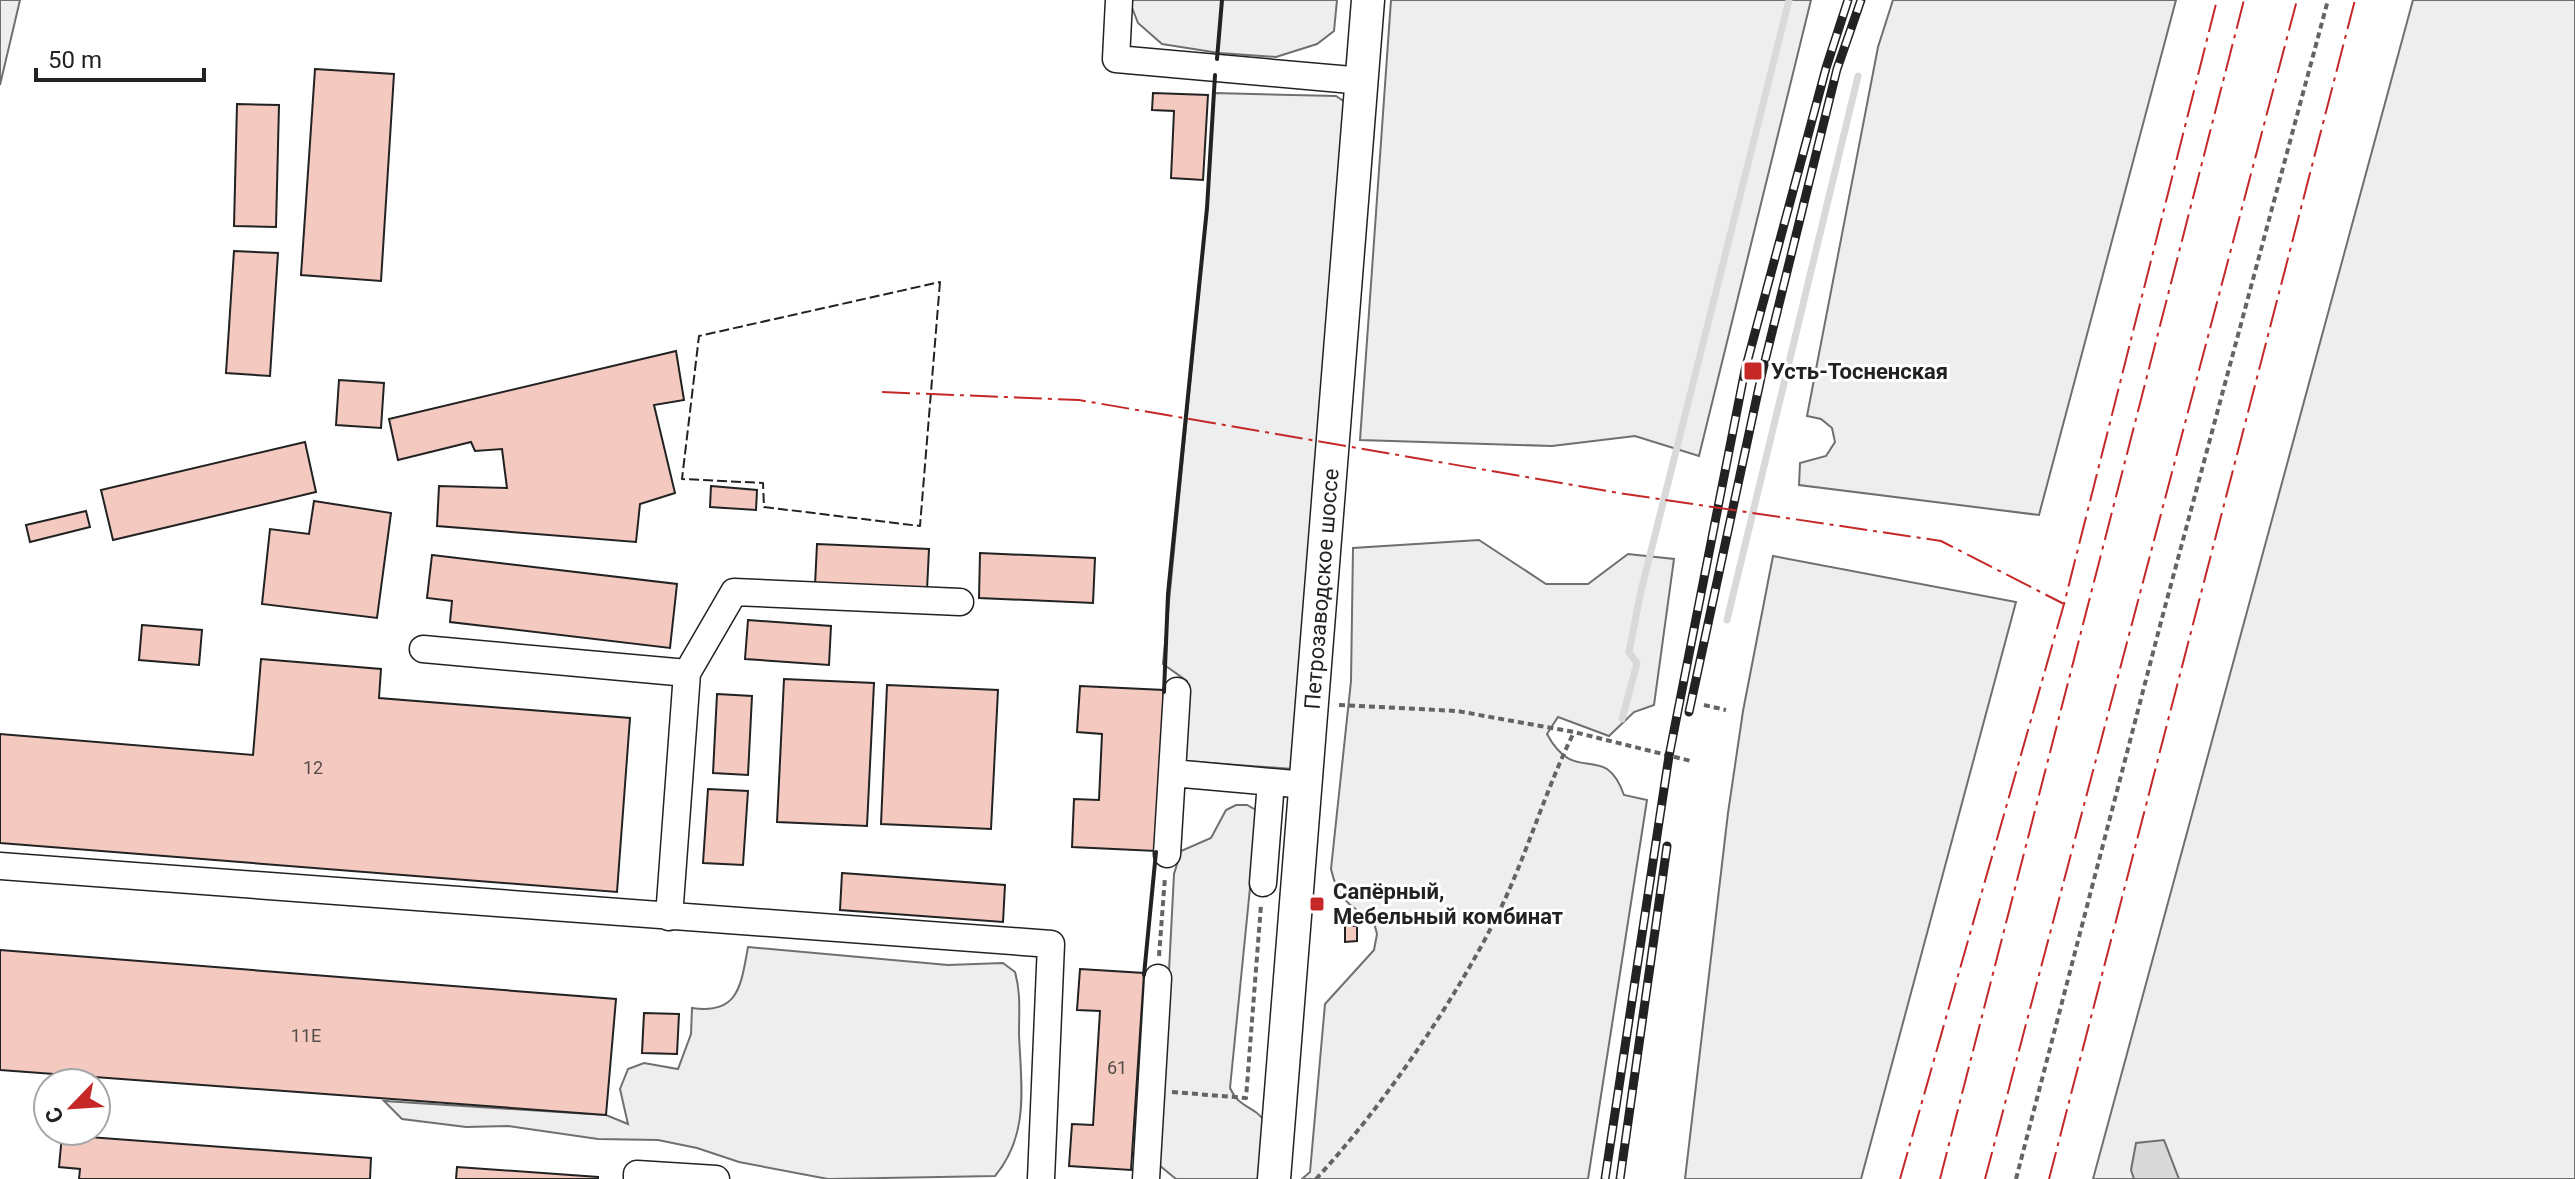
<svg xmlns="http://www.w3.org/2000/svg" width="2575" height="1179" viewBox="0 0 2575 1179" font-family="Roboto,sans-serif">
<rect width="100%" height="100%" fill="#fff"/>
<path fill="#eee" stroke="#6f6f6f" stroke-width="2" d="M 0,0 L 20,0 L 0,85 Z
M 1129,0 L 1337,0 L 1334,31 L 1317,44 L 1276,57 L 1219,53 L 1162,44 L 1138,23 Z
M 1391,0 L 1811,0 L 1699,456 L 1635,436 L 1552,446 L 1360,440 Z
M 1893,0 L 2176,0 L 2039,515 L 1799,485 L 1800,463 L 1826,456 L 1835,442 L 1832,428 L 1821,419 L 1807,416 L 1878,47 Z
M 2413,0 L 2575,0 L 2575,1179 L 2093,1179 Z
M 1214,93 L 1336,96 L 1351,106 L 1293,769 L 1181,761 L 1187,681 L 1163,664 L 1207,208 Z
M 1479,540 L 1546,584 L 1588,584 L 1628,554 L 1674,559 L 1654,705 L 1634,712 L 1609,736 L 1558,717 L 1547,734 C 1576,788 1604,739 1624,795 L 1647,800 L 1588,1179 L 1302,1179 L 1310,1172 L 1325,1004 L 1374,950 L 1377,934 L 1373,919 C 1348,907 1337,896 1331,869 L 1351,681 L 1353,548 Z
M 1773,556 L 2016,602 L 1861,1179 L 1685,1179 L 1728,813 L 1743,711 Z
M 1236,805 L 1247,805 L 1256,810 L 1256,828 L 1230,1088 C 1237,1103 1244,1104 1257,1113 C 1275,1126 1266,1160 1264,1179 L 1176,1179 L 1159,1165 L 1174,874 L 1181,851 L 1211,838 L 1226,810 Z
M 748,947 L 948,965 L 1003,963 L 1015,972 C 1021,993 1019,1012 1019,1034 C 1021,1085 1030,1134 995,1176 L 828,1179 L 739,1162 L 697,1148 L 658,1140 L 598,1139 L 508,1126 L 466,1127 L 402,1119 L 384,1101 L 606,1115 L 628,1124 L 620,1089 L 628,1069 L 644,1063 L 678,1069 L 691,1034 L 692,1008 C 739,1015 741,985 748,947 Z"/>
<path fill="#d9d9d9" stroke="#6f6f6f" stroke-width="2" d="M 2164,1140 L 2179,1179 L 2134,1179 L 2131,1170 L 2136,1143 Z"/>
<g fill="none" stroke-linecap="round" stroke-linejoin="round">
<path stroke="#d9d9d9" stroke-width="7" d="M 1727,620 L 1858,76
M 1622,719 L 1637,663 L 1629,652 L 1641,591 L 1789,0"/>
</g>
<path fill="#f3c9c0" stroke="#222" stroke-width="2" d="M 315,69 L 394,74 L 381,281 L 301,275 Z
M 1153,93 L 1208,95 L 1203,180 L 1171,178 L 1174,111 L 1152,110 Z
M 237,104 L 279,105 L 276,227 L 234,226 Z
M 234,251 L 278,253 L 270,376 L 226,373 Z
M 676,351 L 684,400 L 654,405 L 675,493 L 640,504 L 636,542 L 437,526 L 439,486 L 507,488 L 502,449 L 475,451 L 471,442 L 398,460 L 389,419 Z
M 339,380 L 384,383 L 381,428 L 336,425 Z
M 305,442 L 316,492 L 113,540 L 101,490 Z
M 711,486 L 757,490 L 756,510 L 710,507 Z
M 314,501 L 391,513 L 377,618 L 262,604 L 270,529 L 309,534 Z
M 86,511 L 90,527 L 30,542 L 26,525 Z
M 817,544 L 929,549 L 927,590 L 815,585 Z
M 980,553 L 1095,558 L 1093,603 L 979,598 Z
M 432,555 L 677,584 L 670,648 L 450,622 L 452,601 L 427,598 Z
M 748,620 L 831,626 L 829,665 L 745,659 Z
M 142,625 L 202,630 L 199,665 L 139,660 Z
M 261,659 L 381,669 L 379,698 L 630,718 L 617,892 L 0,843 L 0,734 L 253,755 Z
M 784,679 L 874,683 L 867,826 L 777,822 Z
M 887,685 L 998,690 L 991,829 L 881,824 Z
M 1080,686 L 1164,690 L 1156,851 L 1072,847 L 1074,799 L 1099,800 L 1102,734 L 1077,732 Z
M 717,694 L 752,696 L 748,775 L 713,773 Z
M 708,789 L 748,791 L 743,865 L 703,863 Z
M 842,873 L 1005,885 L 1003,922 L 840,910 Z
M 1345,926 L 1357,926 L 1357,941 L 1345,942 Z
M 0,950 L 616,999 L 606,1115 L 0,1070 Z
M 1080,969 L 1144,973 L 1131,1170 L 1069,1166 L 1072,1124 L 1093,1125 L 1100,1011 L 1077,1010 Z
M 644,1013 L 679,1014 L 677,1054 L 642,1053 Z
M 62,1135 L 371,1158 L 370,1179 L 79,1179 L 80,1169 L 59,1167 Z
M 457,1167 L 598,1177 L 598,1179 L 456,1179 Z"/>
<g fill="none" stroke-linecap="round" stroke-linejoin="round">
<g stroke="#222" stroke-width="29">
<path id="minor" d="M 1119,0 L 1116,59 L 1363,81
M 423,649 L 687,673 L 669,917
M 687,673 L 734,592 L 960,602
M 1172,773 L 1306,785
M 1167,854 L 1177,691
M 0,866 L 1051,944 L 1041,1179
M 1263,883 L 1271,782
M 637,1179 L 637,1174 L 716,1179
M 1146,1179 L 1158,978"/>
</g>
<g stroke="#222" stroke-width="35">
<g id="major">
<path id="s1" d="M 1274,1179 L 1368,0"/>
</g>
</g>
<path stroke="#646464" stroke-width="4" stroke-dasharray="6 4" stroke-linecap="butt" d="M 1339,705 L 1457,711 L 1574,732 L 1691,761
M 1704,705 L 1726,710
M 1159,956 L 1165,877
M 1172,1092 L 1246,1098 L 1261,905
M 1316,1179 C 1381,1109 1453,1004 1496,918 C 1526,858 1544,793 1574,732
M 2016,1179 L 2162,618 L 2328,0"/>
<use href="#minor" stroke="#fff" stroke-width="26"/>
<use href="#major" stroke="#fff" stroke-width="32"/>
<g stroke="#222" stroke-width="9">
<path id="rail" d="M 1689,712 L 1762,373 L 1837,69 L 1861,0
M 1605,1179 L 1669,756 L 1745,370 L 1826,68 L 1848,0
M 1620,1179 L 1667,846"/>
</g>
<use href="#rail" stroke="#fff" stroke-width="6" stroke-dasharray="18" stroke-linecap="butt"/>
<path stroke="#222" stroke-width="2" stroke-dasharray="10 4" stroke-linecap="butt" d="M 940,282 L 920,526 L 764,507 L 763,483 L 682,479 L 699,336 Z"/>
<path stroke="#222" stroke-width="4" d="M 1217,59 L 1222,0
M 1164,692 L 1168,594 L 1207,208 L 1215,75
M 1144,975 L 1156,852"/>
<path stroke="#c62828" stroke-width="2" stroke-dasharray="28 6 4 6" stroke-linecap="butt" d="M 882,392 L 1079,400 L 1619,493 L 1941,541 L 2064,604
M 1900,1179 L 2064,604 L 2217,0
M 1940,1179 L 2244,0
M 1985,1179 L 2297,0
M 2049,1179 L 2355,0"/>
</g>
<g fill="#c62828" stroke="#fff" stroke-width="3">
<rect x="1743" y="361" width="20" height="20" rx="4"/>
<rect x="1309" y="896" width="16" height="16" rx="4"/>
</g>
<g text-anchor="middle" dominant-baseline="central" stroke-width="6" stroke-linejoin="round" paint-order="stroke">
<g font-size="18" fill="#564c4a">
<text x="313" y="767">12</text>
<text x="306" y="1035">11Е</text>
<text x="1117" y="1067">61</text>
</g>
<g font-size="22" font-weight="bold" fill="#222" stroke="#fff" text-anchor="start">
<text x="1771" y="371">Усть-Тосненская</text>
<text x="1333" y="891">Сапёрный,<tspan x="1333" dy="25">Мебельный комбинат</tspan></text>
</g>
<g font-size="22" fill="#222" stroke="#fff">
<text stroke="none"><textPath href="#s1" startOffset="592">Петрозаводское шоссе</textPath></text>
</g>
</g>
<g transform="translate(72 1107) rotate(245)"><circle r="38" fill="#ffffff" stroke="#a7a7a7" stroke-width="2"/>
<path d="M0-6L14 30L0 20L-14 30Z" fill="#c62828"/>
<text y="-12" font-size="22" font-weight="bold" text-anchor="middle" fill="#222222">С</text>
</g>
<path d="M36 68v12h168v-12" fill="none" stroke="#222222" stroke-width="4"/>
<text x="48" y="68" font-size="24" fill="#222222" stroke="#ffffff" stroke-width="6" paint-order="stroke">50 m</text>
</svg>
